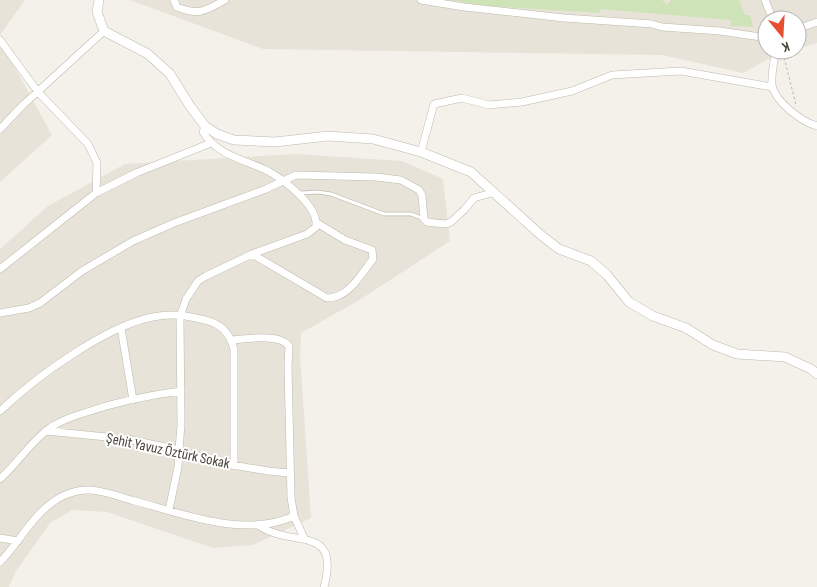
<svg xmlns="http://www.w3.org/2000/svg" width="817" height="587" viewBox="0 0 817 587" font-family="'Sofia Sans Condensed',sans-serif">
<rect width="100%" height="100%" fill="#f3f1ea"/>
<path fill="#e7e3d9" d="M 0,0 L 25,0 L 0,35 Z
M 130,0 L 817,0 L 817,43 L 797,49 L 797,20 L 767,20 L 767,50 L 795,50 L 774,56 L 743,73 L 662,55 L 263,49 Z
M 0,41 L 52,135 L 0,182 Z
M 296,154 L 402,161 L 443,179 L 450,241 L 361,299 L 301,333 L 300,356 L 311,518 L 253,545 L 213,548 L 107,512 L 72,510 L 50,523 L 16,571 L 9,587 L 0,587 L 0,249 L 48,206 L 125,164 Z"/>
<path fill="#cee3b7" d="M 449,0 L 662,0 L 667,5 L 671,0 L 739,0 L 745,15 L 750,15 L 753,27 L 731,26 L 731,20 L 600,9 L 600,13 L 489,6 Z"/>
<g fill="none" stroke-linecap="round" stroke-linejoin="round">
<g stroke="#beb9ad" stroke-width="4.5">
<path id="service" d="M 300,193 L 318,192 L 331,194 L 384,214 L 411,214 L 424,219"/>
</g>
<g stroke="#beb9ad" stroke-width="8">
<path id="minor" d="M 174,0 L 177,7 C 199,16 205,11 225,0
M 421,0 L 464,7 L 564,18 L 652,24 L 662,27 L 720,31 L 767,38
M 765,0 L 773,20
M 797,29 L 817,22
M 0,40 L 38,92 L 88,144 L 97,163 L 96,193
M 776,50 C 774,61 771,74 772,85 C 775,102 802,122 817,126
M 0,129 L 23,105 L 104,31
M 421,152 L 434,104 L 462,98 L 489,105 L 522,102 L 572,91 L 612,75 L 681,71 L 772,87
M 252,254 L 327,298 C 348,299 362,273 373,259 L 372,250 L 345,240 L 317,223
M 0,269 L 96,193 L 136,173 L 211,143
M 0,313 L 29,308 L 40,303 L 82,271 L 133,241 L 174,223 L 266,189 L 296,175 L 376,177 L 401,180 L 419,190 L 422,195 L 424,219 L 427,222 L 435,223 L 446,224 L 451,222 L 464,210 L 474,198 L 495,192
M 121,328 L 133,400
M 232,340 C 246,339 280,333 289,346 L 288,366 L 291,498 L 294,516 L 304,538
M 0,411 C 36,377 110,322 159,316 C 172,314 184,315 196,318 C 218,322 228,328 234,349 L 234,466
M 46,431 L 127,439 L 179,450 L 214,462 L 268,471 L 289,473
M 0,479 C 18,463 31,441 51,427 C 62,420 74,416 87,412 C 117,402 149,395 181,391
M 169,510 L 178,467 L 179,450 L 181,425 L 180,317 L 186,299 L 198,281 L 206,276 L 252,254 L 307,234 L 316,227 C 319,206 284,180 268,171 C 246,160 216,155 203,132 L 205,126
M 258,525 C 292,549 341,523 324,587
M 0,538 L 18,541
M 0,562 C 20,542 33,513 59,498 C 85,483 104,492 131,500 C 181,513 244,539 294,516"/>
</g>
<g stroke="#beb9ad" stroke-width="10">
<path id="tertiary" d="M 99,0 L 97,12 L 104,31 L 148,54 L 170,74 L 190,106 L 205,126 L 217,134 L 234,140 L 275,142 L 328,136 L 373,139 L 421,152 L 471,172 L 542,236 L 559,249 L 591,261 L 607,275 L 629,302 L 653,316 L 686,328 L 713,345 L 737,354 L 785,357 L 811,369 L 817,374"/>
</g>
<path stroke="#beb4a0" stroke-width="1" stroke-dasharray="2.5 2.5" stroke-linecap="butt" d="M 783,53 L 796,105"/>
<use href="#service" stroke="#fff" stroke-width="3"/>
<use href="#minor" stroke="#fff" stroke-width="7"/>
<use href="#tertiary" stroke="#fff" stroke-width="9"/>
</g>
<g text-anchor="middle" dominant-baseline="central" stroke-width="4" stroke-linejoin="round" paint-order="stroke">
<g font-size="15" fill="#474239" stroke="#fff">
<text transform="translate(168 451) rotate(12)">Şehit Yavuz Öztürk Sokak</text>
</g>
</g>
<g transform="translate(782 35) rotate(162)"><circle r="24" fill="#ffffff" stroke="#b5b3b0"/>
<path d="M0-4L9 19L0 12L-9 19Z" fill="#e54f30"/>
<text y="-8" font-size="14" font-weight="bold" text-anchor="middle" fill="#474239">K</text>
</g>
</svg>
